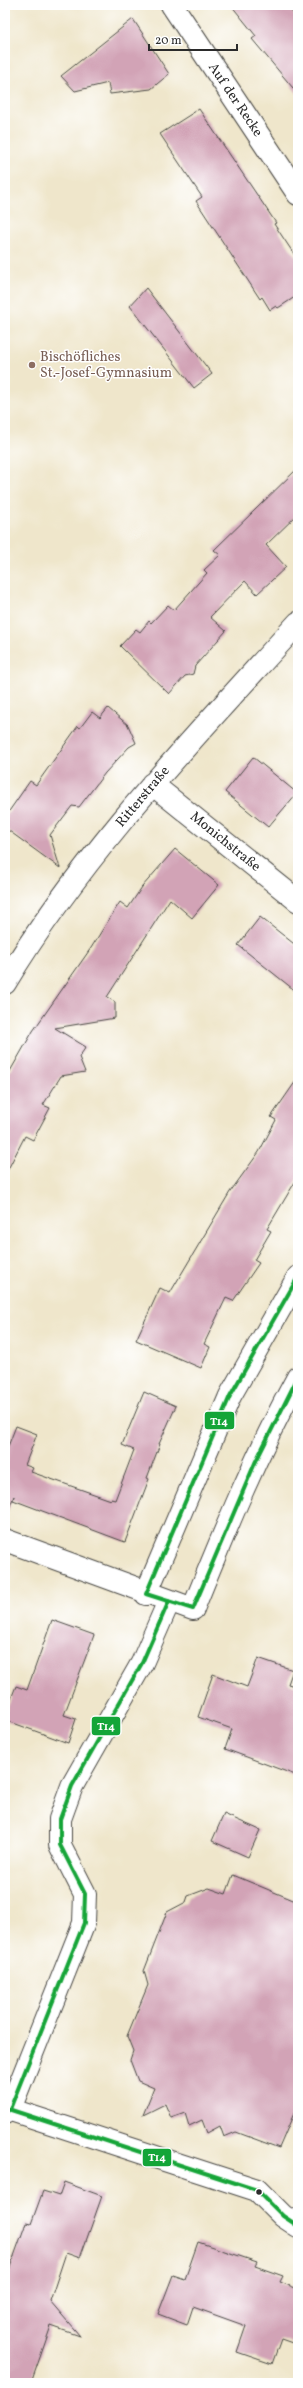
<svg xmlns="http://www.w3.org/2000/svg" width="303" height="2388" viewBox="0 0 303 2388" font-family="Vollkorn,serif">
<rect width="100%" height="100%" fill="#fff"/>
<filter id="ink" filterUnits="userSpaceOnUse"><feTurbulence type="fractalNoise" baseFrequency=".025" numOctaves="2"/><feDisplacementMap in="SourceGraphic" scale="8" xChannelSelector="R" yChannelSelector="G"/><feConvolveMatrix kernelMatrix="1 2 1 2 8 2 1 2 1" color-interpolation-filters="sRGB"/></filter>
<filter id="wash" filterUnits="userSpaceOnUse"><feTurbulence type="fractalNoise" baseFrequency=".012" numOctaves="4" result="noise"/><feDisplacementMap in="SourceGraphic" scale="16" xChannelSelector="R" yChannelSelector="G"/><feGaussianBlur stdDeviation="0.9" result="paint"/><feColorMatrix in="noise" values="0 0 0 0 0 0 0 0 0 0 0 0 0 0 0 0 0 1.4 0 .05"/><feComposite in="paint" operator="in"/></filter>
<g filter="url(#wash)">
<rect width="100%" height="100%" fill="#efe6cb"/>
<g id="blocks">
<path fill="#d2a3b6" d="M 231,5 L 286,5 L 298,19 L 298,94 L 252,39 L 256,36 Z
M 133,19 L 169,74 L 151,89 L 110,94 L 108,83 L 75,91 L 61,76 Z
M 199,109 L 276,223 L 274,224 L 298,260 L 298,295 L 278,308 L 276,306 L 270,310 L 262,297 L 260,299 L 196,201 L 202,197 L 160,134 Z
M 146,288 L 212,374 L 194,388 L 130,306 Z
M 298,468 L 298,514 L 266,545 L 286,567 L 257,594 L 245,581 L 210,617 L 226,631 L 195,666 L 193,674 L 185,676 L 169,694 L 120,646 L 136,629 L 140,632 L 149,621 L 151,623 L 168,605 L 174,610 L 207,573 L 204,570 L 220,555 L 214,550 Z
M 108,708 L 128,725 L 136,743 L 129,747 L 105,773 L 79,807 L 72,806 L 50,835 L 60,868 L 5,828 L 5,817 L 30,781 L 36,785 L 78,726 L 80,728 L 92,712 L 100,718 Z
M 253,757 L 297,793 L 268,827 L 225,792 Z
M 175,849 L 219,885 L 192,918 L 170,899 L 107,997 L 115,1002 L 115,1018 L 55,1028 L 86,1047 L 79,1057 L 85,1072 L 61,1076 L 43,1105 L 50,1108 L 33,1140 L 25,1136 L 5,1175 L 5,1080 L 33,1031 L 91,948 L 120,902 L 128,908 L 142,887 Z
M 260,917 L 298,947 L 298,993 L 238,945 Z
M 298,1078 L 298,1177 L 267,1229 L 271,1231 L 254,1260 L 259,1263 L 233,1301 L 226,1298 L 204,1344 L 210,1347 L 201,1368 L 136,1340 L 160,1288 L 170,1293 L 230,1192 L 259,1152 L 276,1120 L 271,1117 Z
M 144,1392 L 176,1406 L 159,1444 L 160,1444 L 147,1478 L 149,1479 L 125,1542 L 13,1500 L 14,1496 L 7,1513 L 5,1512 L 5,1454 L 16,1426 L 37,1434 L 25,1465 L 33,1468 L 31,1472 L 111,1500 L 111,1499 L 115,1500 L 134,1450 L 122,1445 Z
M 52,1620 L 94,1635 L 64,1715 L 76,1719 L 68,1743 L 5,1720 L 5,1714 L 16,1686 L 27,1690 Z
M 258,1658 L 293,1670 L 288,1684 L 298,1687 L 298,1776 L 225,1749 L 232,1729 L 198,1717 L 213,1674 L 247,1687 Z
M 224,1814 L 260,1830 L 248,1857 L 212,1841 Z
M 233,1875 L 298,1902 L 298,2104 L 279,2148 L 236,2132 L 224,2137 L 220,2126 L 207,2133 L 202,2120 L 189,2126 L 185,2113 L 171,2118 L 165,2104 L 143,2115 L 154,2088 L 138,2081 L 130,2060 L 133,2051 L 127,2036 L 148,1985 L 144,1971 L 167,1912 L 186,1902 L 188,1896 L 209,1888 L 226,1894 Z
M 64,2182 L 102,2196 L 80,2258 L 66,2253 L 50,2301 L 80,2336 L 51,2326 L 31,2383 L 5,2383 L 5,2281 L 26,2223 L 31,2224 L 43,2191 L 59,2196 Z
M 198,2242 L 257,2262 L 255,2266 L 283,2276 L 280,2282 L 298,2289 L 298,2345 L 281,2339 L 272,2364 L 237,2352 L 246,2326 L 193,2307 L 187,2325 L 158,2314 L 173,2275 L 185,2279 Z"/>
</g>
</g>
<g filter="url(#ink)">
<use href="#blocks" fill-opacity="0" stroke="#484743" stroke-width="1"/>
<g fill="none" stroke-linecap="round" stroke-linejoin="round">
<g stroke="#484743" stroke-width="24">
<path id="minor" d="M 172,5 L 298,194
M 152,784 L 298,901
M 5,983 C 85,850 194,738 298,623
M 5,1540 L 193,1609 C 225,1530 257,1452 298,1377
M 146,1594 L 230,1396 L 298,1277
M 5,2108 L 257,2190 L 283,2216 L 298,2226
M 5,2113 L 10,2109 L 84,1923 L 85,1894 L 60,1845 L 60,1819 L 72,1786 L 142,1663 L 169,1601"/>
</g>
<use href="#minor" stroke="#fff" stroke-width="22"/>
<g stroke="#fff" stroke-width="7">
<path id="bus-1" d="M 298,1277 L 230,1396 L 146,1594 L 193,1609 L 255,1463 L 298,1377
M 5,2108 L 257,2190 L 283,2216 L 298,2226
M 5,2113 L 10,2109 L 84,1923 L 85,1894 L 60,1845 L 60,1819 L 72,1786 L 142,1663 L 169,1601"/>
</g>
<use href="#bus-1" stroke="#13a538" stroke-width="4"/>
</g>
</g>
<circle fill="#8d6e63" stroke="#fff" stroke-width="1.5" cx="32" cy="365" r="4"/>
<circle fill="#2b2b2b" stroke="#fff" stroke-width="1.5" cx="259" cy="2192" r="3.5"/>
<g text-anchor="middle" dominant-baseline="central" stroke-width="3" stroke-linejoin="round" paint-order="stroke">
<g font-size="14" fill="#2b2b2b" stroke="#fff">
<text transform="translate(235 100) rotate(56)">Auf der Recke</text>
<text transform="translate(143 797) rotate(-50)">Ritterstraße</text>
<text transform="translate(225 842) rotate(39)">Monichstraße</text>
</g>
<g font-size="14" fill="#785e54" stroke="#fff" text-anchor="start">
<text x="40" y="357">Bischöfliches<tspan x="40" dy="16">St.-Josef-Gymnasium</tspan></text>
</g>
</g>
<g stroke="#fff" stroke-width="1.5">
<rect x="204" y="1411" width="31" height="19" rx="4" fill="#13a538"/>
<rect x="91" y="1716" width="30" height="20" rx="4" fill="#13a538"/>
<rect x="142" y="2148" width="30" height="19" rx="4" fill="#13a538"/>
</g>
<g font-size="11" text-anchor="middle" font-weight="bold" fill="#fff">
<text x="219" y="1425">T14</text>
<text x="106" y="1730">T14</text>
<text x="157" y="2161">T14</text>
</g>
<rect width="303" height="2388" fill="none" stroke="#fff" stroke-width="20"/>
<path d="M149 44v6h88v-6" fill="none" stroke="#2b2b2b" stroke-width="2"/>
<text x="155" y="44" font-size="12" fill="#2b2b2b" stroke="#ffffff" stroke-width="3" paint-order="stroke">20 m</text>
</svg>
